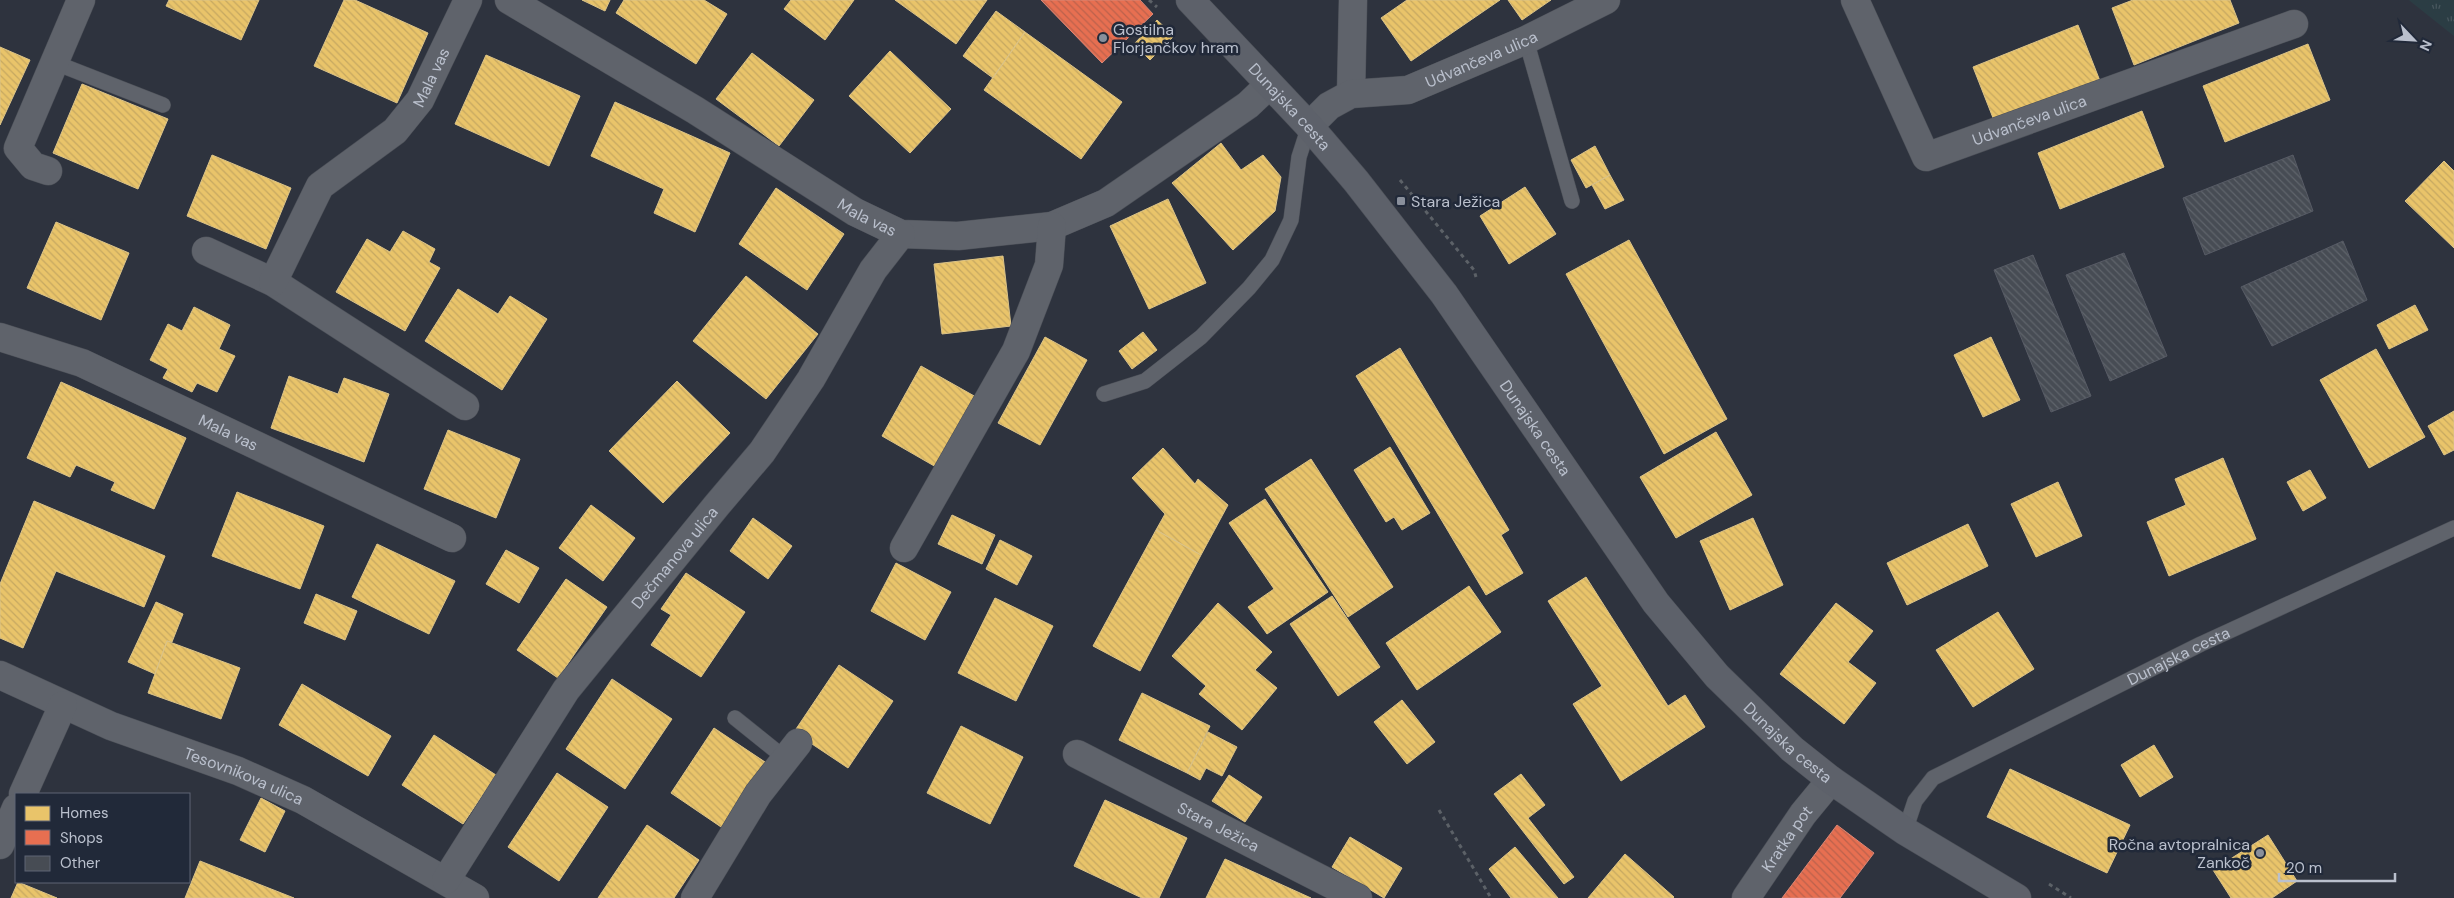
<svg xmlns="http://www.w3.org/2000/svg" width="2454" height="898" viewBox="0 0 2454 898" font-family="'DM Sans',sans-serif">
<defs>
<pattern id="grass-tufts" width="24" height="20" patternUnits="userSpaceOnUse" patternTransform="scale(1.25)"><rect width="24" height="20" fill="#2b3d44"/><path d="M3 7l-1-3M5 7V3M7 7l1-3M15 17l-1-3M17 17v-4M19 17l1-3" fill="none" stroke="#48575e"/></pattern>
<pattern id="homes-back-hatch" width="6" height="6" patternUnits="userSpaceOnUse" patternTransform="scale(1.25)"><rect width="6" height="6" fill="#e9c46a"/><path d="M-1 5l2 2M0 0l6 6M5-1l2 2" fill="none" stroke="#c6a861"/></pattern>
<pattern id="shops-back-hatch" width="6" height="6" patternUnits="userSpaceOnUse" patternTransform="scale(1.25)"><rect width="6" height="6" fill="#e76f51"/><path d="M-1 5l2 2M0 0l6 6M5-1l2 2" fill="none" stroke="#bb624c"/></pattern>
<pattern id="building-back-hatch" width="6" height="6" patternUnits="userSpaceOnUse" patternTransform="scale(1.25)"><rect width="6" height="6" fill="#474c54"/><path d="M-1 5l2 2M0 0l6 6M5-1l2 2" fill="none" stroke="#5f646b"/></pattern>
</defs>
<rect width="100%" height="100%" fill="#2e333e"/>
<path fill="url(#grass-tufts)" d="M 2409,0 L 2454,0 L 2454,36 L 2410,1 Z"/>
<path fill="url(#homes-back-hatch)" stroke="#dbc388" d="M 169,0 L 259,0 L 241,40 L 166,6 Z
M 344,0 L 355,0 L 428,33 L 397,103 L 314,66 Z
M 582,0 L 610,0 L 605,11 Z
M 624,0 L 704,0 L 727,14 L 696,64 L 616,13 Z
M 791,0 L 854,0 L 825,40 L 784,9 Z
M 895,0 L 987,0 L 956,44 Z
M 1407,0 L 1500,0 L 1411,61 L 1381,18 Z
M 1508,0 L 1551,0 L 1522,20 Z
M 2133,0 L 2230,0 L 2239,23 L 2134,65 L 2112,8 Z
M 996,11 L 1025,32 L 993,78 L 963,56 Z
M 1157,20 L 1174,36 L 1150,60 L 1134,44 Z
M 2078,25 L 2100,81 L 1995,123 L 1973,67 Z
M 1025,32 L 1122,102 L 1081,159 L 984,90 Z
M 2308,44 L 2330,100 L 2225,142 L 2203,86 Z
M 0,47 L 30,60 L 0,125 Z
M 890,51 L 951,109 L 910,153 L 849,96 Z
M 752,53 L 814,100 L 779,146 L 716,99 Z
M 486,55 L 580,96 L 549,166 L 455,124 Z
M 82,84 L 168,119 L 138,189 L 53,153 Z
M 615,102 L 730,153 L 695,232 L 654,213 L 664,189 L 591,156 Z
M 2142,111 L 2164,167 L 2060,209 L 2038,153 Z
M 1221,143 L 1241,170 L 1263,155 L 1281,177 L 1275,211 L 1233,250 L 1172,183 Z
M 1595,146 L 1610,175 L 1586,188 L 1571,160 Z
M 212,155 L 291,188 L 266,249 L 187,216 Z
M 2444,161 L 2454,171 L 2454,248 L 2405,201 Z
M 1610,175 L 1624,200 L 1605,209 L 1592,185 Z
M 1525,187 L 1556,234 L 1509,264 L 1480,216 Z
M 776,188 L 844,234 L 807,290 L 739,244 Z
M 1168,199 L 1206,283 L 1149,309 L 1110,226 Z
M 56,222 L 129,253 L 101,320 L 27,288 Z
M 403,231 L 435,249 L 429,262 L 440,268 L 405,331 L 336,292 L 367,239 L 390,252 Z
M 1629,240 L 1727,419 L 1664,454 L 1566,274 Z
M 1003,256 L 1011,326 L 942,334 L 934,264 Z
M 746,276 L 818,334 L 766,399 L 693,341 Z
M 458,289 L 498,314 L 510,296 L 547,319 L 502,390 L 425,341 Z
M 2415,305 L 2428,330 L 2389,349 L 2377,325 Z
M 194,307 L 230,325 L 219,349 L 235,356 L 217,392 L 197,383 L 192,392 L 163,378 L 168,369 L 150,360 L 168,324 L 182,331 Z
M 1143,332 L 1157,350 L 1132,369 L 1119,351 Z
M 1045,337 L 1087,360 L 1040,445 L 998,423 Z
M 1991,337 L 2020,400 L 1983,417 L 1954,355 Z
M 1400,348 L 1509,530 L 1501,535 L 1523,573 L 1486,595 L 1356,376 Z
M 2376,349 L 2425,437 L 2369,468 L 2320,380 Z
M 921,366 L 976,397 L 936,467 L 882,436 Z
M 289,376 L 338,394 L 344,378 L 389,394 L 364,462 L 271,428 Z
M 677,381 L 730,433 L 663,503 L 609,451 Z
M 61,382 L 186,438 L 154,509 L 111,490 L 115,482 L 76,465 L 70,477 L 27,458 Z
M 2454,411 L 2454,450 L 2444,455 L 2428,426 Z
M 448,430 L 520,459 L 496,518 L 424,489 Z
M 1716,432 L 1752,495 L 1676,538 L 1640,477 Z
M 1390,447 L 1430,513 L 1402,530 L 1394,517 L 1386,522 L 1354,470 Z
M 1163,448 L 1195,484 L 1198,479 L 1228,505 L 1201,555 L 1156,530 L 1165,514 L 1132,478 Z
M 2223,458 L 2256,539 L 2169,576 L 2147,522 L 2186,505 L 2175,479 Z
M 1311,459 L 1393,587 L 1348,617 L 1265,489 Z
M 2310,470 L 2326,498 L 2303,511 L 2287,482 Z
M 2058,482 L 2082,536 L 2036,557 L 2011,504 Z
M 237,492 L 324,526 L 300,589 L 212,556 Z
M 1265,499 L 1328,592 L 1267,634 L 1248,607 L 1274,589 L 1229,523 Z
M 34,501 L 165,556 L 144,607 L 56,571 L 23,648 L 0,638 L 0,584 Z
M 591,505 L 635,538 L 603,581 L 559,548 Z
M 952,515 L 995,535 L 982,564 L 938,544 Z
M 753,518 L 792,546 L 768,579 L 730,551 Z
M 1753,518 L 1783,585 L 1730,610 L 1700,541 Z
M 1968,524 L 1988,566 L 1907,605 L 1887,563 Z
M 1156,530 L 1201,555 L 1140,671 L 1093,646 Z
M 1000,540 L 1032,556 L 1017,585 L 986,569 Z
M 377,544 L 455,581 L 429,634 L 352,597 Z
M 506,550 L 539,568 L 519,603 L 486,584 Z
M 896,563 L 951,592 L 925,640 L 871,611 Z
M 686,573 L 745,612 L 701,677 L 651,645 L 671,615 L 661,609 Z
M 1586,577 L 1668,706 L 1685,695 L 1705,727 L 1621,781 L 1573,704 L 1602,686 L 1548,601 Z
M 566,579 L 607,607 L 558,678 L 517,650 Z
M 1469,586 L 1501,632 L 1417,690 L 1386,643 Z
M 316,594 L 357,611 L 345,640 L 304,623 Z
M 1332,596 L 1380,667 L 1338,696 L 1290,624 Z
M 995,598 L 1053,626 L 1016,701 L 958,673 Z
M 156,602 L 183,614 L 172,642 L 167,641 L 155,674 L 128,662 Z
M 1218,603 L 1272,652 L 1255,670 L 1277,688 L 1242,730 L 1199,694 L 1206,686 L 1172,656 Z
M 1836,603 L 1873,631 L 1848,662 L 1876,683 L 1844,724 L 1780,674 Z
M 1998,612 L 2034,669 L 1973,707 L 1936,650 Z
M 167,641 L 240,668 L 221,719 L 148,693 Z
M 839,665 L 893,701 L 848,768 L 794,732 Z
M 612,679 L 672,719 L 625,789 L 566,749 Z
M 302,684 L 391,736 L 368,776 L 279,725 Z
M 1142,693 L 1210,726 L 1187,773 L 1119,740 Z
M 1402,700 L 1435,742 L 1407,764 L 1374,722 Z
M 961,726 L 1023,757 L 990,824 L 927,793 Z
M 714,728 L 768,764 L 724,829 L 671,793 Z
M 1208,732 L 1237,747 L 1222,776 L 1206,768 L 1200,780 L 1187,773 Z
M 434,735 L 496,775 L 463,824 L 402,785 Z
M 2154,745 L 2173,777 L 2140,797 L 2121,765 Z
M 2010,769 L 2130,825 L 2107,873 L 1987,817 Z
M 557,773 L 608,807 L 559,881 L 508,847 Z
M 1521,774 L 1545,805 L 1528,818 L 1574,877 L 1564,884 L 1494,794 Z
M 1229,775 L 1262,797 L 1245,822 L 1212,801 Z
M 261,798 L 285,811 L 265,852 L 240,840 Z
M 1105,800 L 1187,838 L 1159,898 L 1142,898 L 1074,866 Z
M 647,825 L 699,860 L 674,898 L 598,898 Z
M 2268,835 L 2297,881 L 2272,898 L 2231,898 L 2213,870 Z
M 1350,837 L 1402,868 L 1384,898 L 1332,867 Z
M 1515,847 L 1558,898 L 1511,898 L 1489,869 Z
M 1625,854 L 1674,897 L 1673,898 L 1588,898 Z
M 1225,859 L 1311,898 L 1206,898 Z
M 200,861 L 294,898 L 185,898 Z
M 18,882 L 57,898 L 11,898 Z"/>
<path fill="url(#shops-back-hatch)" stroke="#da8776" d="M 1041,0 L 1140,0 L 1153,14 L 1102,63 Z
M 1837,825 L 1874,853 L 1840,898 L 1782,898 Z"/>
<path fill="url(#building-back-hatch)" stroke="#575b65" d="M 2293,155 L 2313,211 L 2205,255 L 2183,198 Z
M 2343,241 L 2367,300 L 2272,346 L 2241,287 Z
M 2124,253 L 2167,356 L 2110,381 L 2066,275 Z
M 2033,255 L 2091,396 L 2051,412 L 1994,270 Z"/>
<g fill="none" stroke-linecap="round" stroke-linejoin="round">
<g stroke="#4b4f57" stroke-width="16">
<g id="service">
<path d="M 1526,40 L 1572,201"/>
<path d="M 53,62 L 163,105"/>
<path d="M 1104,394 L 1145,381 L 1201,337 L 1249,288 L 1272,260 L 1291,220 L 1299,157 L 1309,126"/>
<path d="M 735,718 L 786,759"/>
<path id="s1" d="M 1905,831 L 1915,801 L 1933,778 L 2201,644 L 2454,528"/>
</g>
</g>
<g stroke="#4b4f57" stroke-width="29">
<g id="minor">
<path id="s2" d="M 509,0 L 695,110 L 855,212 L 901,234 L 958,236 L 1052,226 L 1106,203 L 1248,105 L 1269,85"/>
<path id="s3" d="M 1855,0 L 1926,157 L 2294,24"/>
<path d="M 1351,94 L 1353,0"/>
<path id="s4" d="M 1309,126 L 1329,106 L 1351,94 L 1408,90 L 1526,40 L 1606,0"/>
<path d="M 48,171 L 33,166 L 18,148 L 81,0"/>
<path d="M 206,251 L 273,282 L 465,406"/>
<path id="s5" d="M 273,282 L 320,186 L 395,131 L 420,100 L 468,0"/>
<path id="s6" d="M 0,337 L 82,363 L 452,538"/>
<path d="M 904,548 L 1016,351 L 1049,265 L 1052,226"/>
<path id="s7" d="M 0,675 L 111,726 L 238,771 L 303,800 L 475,898"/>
<path id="s8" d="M 1077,754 L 1358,898"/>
<path d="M 23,794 L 63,705"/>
<path d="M 0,845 L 16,808"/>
<path id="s9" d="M 446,880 L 566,690 L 717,505 L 762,452 L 811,379 L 873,270 L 901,234"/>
<path d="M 695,898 L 758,794 L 798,743"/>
<path id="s10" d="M 1746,898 L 1803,814 L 1831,780"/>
</g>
</g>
<g stroke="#4b4f57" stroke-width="29">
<g id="secondary">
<path id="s11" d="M 1190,0 L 1309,126 L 1356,181 L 1444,294 L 1656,603 L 1717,676 L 1792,749 L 1831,780 L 1905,831 L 2017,898"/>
</g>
</g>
<path stroke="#5c6167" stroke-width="3" stroke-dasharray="4 4" stroke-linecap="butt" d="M 1149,0 L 1157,7
M 1400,180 L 1474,270 L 1476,277
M 1439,810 L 1491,898
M 2049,884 L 2071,898"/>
<use href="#service" stroke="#5f636b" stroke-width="15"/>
<use href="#minor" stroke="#5f636b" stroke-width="28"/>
<use href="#secondary" stroke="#5d616a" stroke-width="28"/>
</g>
<g fill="#898f9b" stroke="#212939" stroke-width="2">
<circle cx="1103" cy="38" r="5"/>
<rect x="1396" y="196" width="10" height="10" rx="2.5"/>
<circle cx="2260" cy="853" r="5"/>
</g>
<g text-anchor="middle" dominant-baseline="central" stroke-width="5" stroke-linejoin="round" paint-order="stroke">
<g font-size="16" fill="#bac0cd" stroke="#212939" text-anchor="start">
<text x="1113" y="29">Gostilna<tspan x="1113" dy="18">Florjančkov hram</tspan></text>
<text x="1411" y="201">Stara Ježica</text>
<text x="2250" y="844" text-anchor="end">Ročna avtopralnica<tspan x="2250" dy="18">Zankoč</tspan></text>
</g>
<g font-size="16" fill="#bac0cd" stroke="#212939">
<text stroke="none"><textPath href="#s4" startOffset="190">Udvančeva ulica</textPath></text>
<text stroke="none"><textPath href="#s5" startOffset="265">Mala vas</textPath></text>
<text stroke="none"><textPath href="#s11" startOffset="146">Dunajska cesta</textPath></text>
<text stroke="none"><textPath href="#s3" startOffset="282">Udvančeva ulica</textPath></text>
<text stroke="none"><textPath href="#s2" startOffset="419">Mala vas</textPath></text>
<text stroke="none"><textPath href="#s11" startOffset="551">Dunajska cesta</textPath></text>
<text stroke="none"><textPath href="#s6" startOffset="248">Mala vas</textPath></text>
<text stroke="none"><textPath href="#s9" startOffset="396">Dečmanova ulica</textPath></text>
<text stroke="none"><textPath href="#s1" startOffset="335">Dunajska cesta</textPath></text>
<text stroke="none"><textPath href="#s11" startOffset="956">Dunajska cesta</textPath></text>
<text stroke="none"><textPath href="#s7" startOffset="264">Tesovnikova ulica</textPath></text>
<text stroke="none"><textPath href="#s8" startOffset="159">Stara Ježica</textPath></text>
<text stroke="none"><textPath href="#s10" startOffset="72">Kratka pot</textPath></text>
</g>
</g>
<rect x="15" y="793" width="175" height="90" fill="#212939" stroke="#5e6574"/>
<rect x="25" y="806" width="25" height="15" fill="#e9c46a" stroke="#5e6574"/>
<text x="60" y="818" font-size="15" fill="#bac0cd">Homes</text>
<rect x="25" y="830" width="25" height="15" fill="#e76f51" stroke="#5e6574"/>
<text x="60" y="843" font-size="15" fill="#bac0cd">Shops</text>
<rect x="25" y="856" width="25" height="15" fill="#474c54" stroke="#5e6574"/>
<text x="60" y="868" font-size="15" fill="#bac0cd">Other</text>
<g transform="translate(2414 40) rotate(115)" stroke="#212939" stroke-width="4" paint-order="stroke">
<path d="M0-4L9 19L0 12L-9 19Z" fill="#bac0cd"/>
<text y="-8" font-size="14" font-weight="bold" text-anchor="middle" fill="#bac0cd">N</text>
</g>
<path d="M2279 873v8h116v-8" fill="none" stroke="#bac0cd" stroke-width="2.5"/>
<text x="2286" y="873" font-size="15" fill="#bac0cd" stroke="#212939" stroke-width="4" paint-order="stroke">20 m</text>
</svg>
